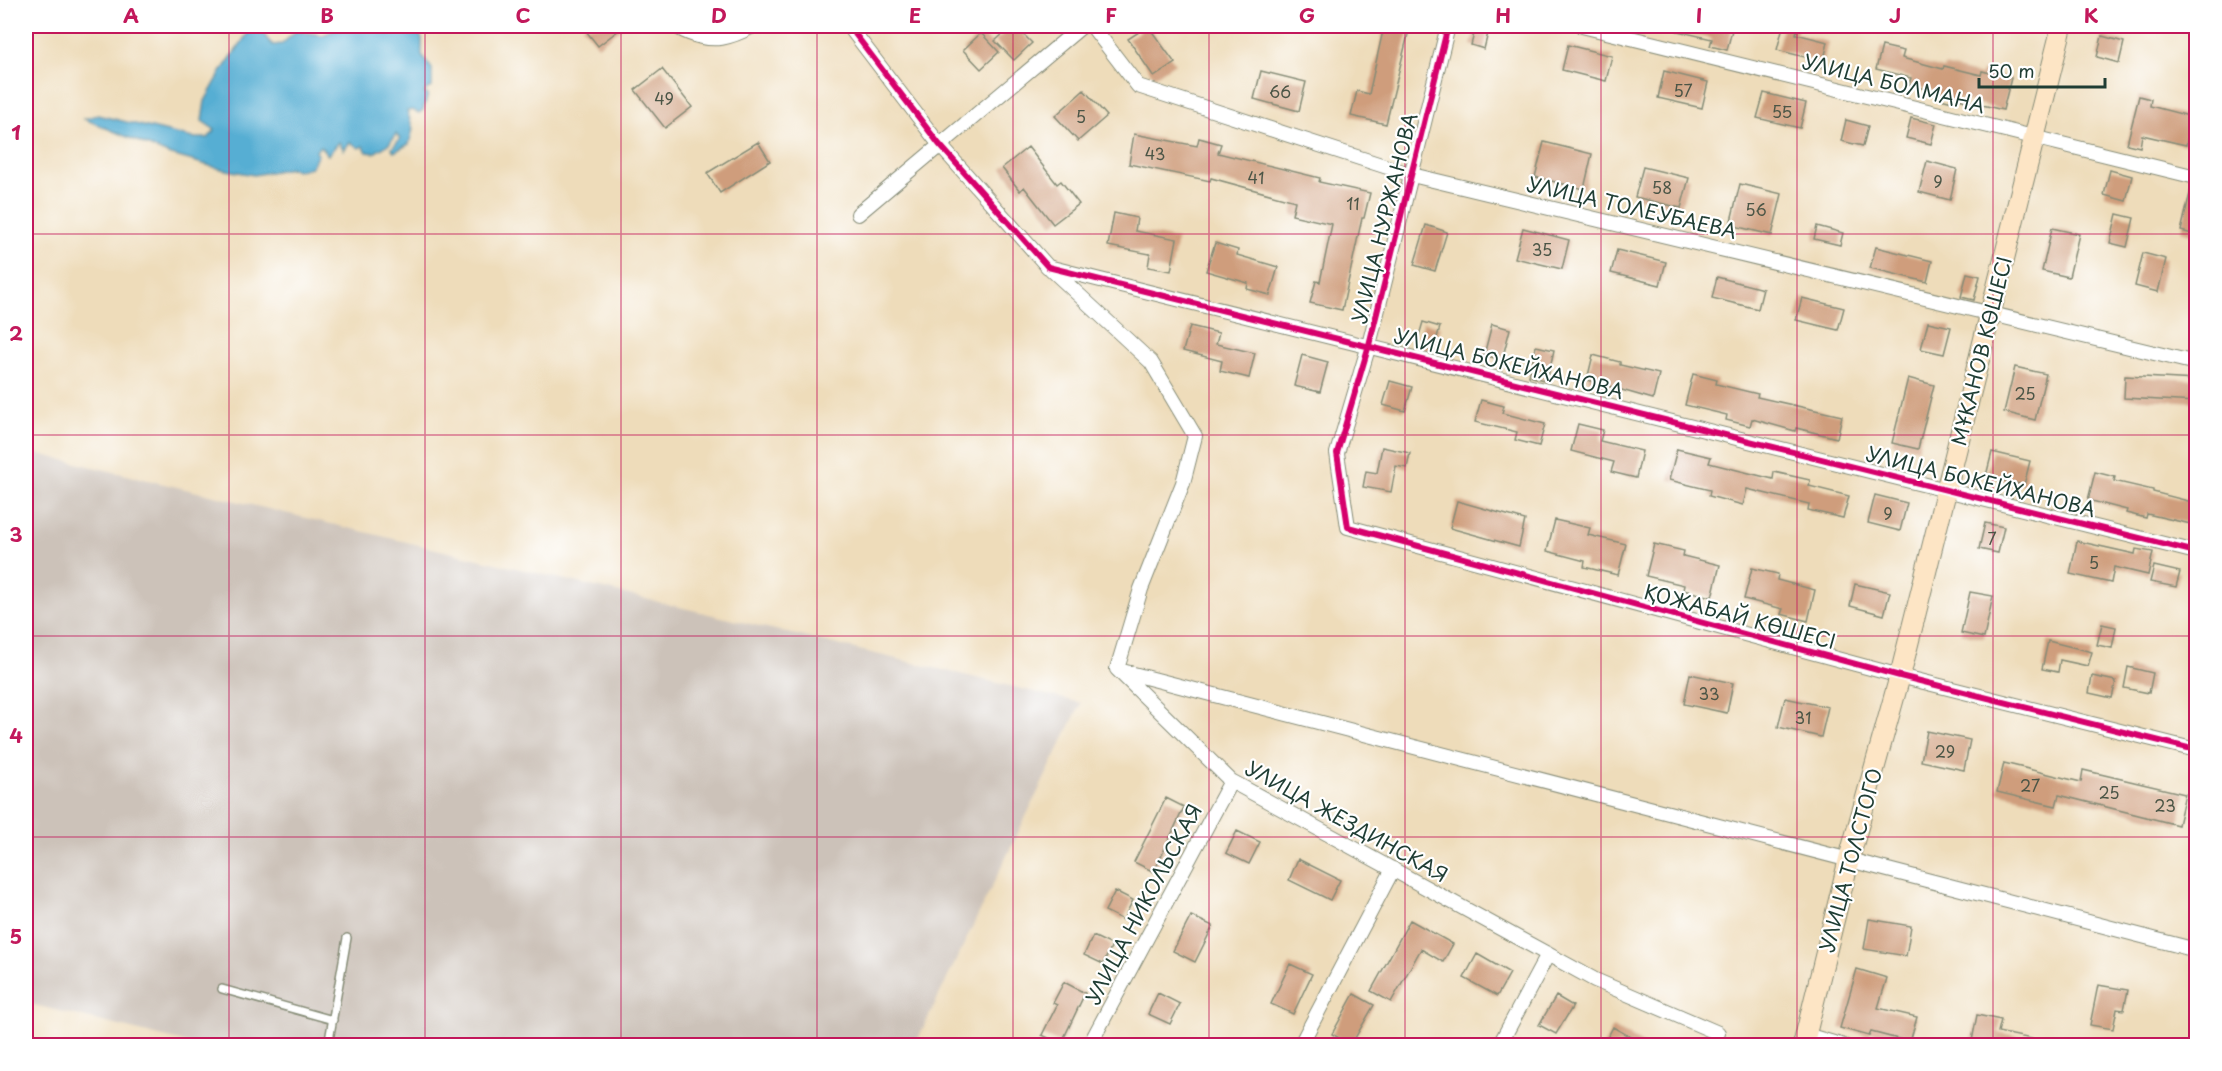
<svg xmlns="http://www.w3.org/2000/svg" width="2222" height="1071" viewBox="0 0 2222 1071" font-family="'Playpen Sans',sans-serif">
<rect width="100%" height="100%" fill="#fff"/>
<filter id="ink" filterUnits="userSpaceOnUse"><feTurbulence type="fractalNoise" baseFrequency=".0167" numOctaves="2"/><feDisplacementMap in="SourceGraphic" scale="12" xChannelSelector="R" yChannelSelector="G"/><feConvolveMatrix kernelMatrix="1 2 1 2 8 2 1 2 1" color-interpolation-filters="sRGB"/></filter>
<filter id="wash" filterUnits="userSpaceOnUse"><feTurbulence type="fractalNoise" baseFrequency=".008" numOctaves="4" result="noise"/><feDisplacementMap in="SourceGraphic" scale="24" xChannelSelector="R" yChannelSelector="G"/><feGaussianBlur stdDeviation="1.35" result="paint"/><feColorMatrix in="noise" values="0 0 0 0 0 0 0 0 0 0 0 0 0 0 0 0 0 1.4 0 .05"/><feComposite in="paint" operator="in"/></filter>
<g filter="url(#wash)">
<rect width="100%" height="100%" fill="#eedcba"/>
<path fill="#ccc2b9" d="M 26,451 L 1081,703 L 915,1045 L 200,1046 L 26,1003 Z"/>
<path fill="#56aed3" stroke="#3a7684" stroke-width="1.5" d="M 253,26 L 259,26 L 267,39 L 273,45 L 282,44 L 296,31 L 323,35 L 342,27 L 342,26 L 382,26 L 388,34 C 397,29 407,33 418,32 L 422,39 L 422,55 L 432,69 L 432,87 L 427,89 L 424,93 L 428,95 L 423,110 L 419,113 L 412,110 L 407,111 L 413,129 L 409,144 L 394,152 L 392,148 L 400,139 L 396,134 L 389,144 L 374,153 L 367,152 L 363,146 L 359,148 L 350,142 L 344,150 L 339,142 L 328,155 L 320,146 L 316,151 L 318,155 L 311,167 C 304,169 298,172 291,168 L 254,175 L 221,169 L 168,154 L 84,119 L 98,115 L 193,138 L 208,138 L 215,130 L 202,121 L 205,101 L 223,69 Z"/>
<g id="blocks">
<path fill="#cf9d7b" d="M 582,26 L 624,26 L 598,46 Z
M 1012,26 L 1015,26 L 1032,43 L 1014,60 L 995,41 Z
M 1148,26 L 1175,63 L 1154,77 L 1128,39 Z
M 1384,26 L 1410,26 L 1386,124 L 1351,116 L 1357,91 L 1369,94 Z
M 1476,26 L 1489,29 L 1484,49 L 1471,45 Z
M 1677,26 L 1733,26 L 1727,50 L 1710,46 L 1712,39 L 1677,31 Z
M 1783,26 L 1798,26 L 1796,34 L 1828,42 L 1822,68 L 1808,65 L 1809,58 L 1777,50 Z
M 981,33 L 999,52 L 981,69 L 963,50 Z
M 2102,36 L 2124,42 L 2119,63 L 2097,57 Z
M 1568,45 L 1612,56 L 1606,81 L 1562,70 Z
M 1882,46 L 1904,51 L 1902,58 L 1943,69 L 1944,66 L 1981,75 L 1982,71 L 2011,78 L 2003,110 L 1954,98 L 1953,102 L 1936,98 L 1938,92 L 1909,85 L 1911,78 L 1876,69 Z
M 662,69 L 692,107 L 665,128 L 635,90 Z
M 1261,71 L 1306,82 L 1299,111 L 1254,99 Z
M 1664,71 L 1708,82 L 1702,108 L 1658,98 Z
M 1084,90 L 1107,116 L 1078,141 L 1055,116 Z
M 1764,93 L 1806,103 L 1800,128 L 1757,118 Z
M 2139,96 L 2151,99 L 2150,106 L 2193,117 L 2186,145 L 2142,135 L 2140,147 L 2127,144 Z
M 1911,118 L 1936,124 L 1931,144 L 1906,138 Z
M 1846,120 L 1868,126 L 1863,146 L 1841,141 Z
M 1134,134 L 1197,146 L 1199,138 L 1221,144 L 1218,153 L 1320,178 L 1319,182 L 1370,193 L 1364,218 L 1362,218 L 1342,310 L 1310,303 L 1316,281 L 1320,282 L 1332,224 L 1292,215 L 1295,201 L 1211,178 L 1210,181 L 1129,164 Z
M 758,142 L 770,161 L 720,193 L 707,173 Z
M 1544,142 L 1592,154 L 1584,189 L 1535,177 Z
M 1028,147 L 1057,184 L 1061,181 L 1079,204 L 1053,224 L 1024,187 L 1020,191 L 1002,168 Z
M 1927,161 L 1957,169 L 1950,200 L 1919,192 Z
M 1643,167 L 1689,178 L 1681,208 L 1635,197 Z
M 2110,170 L 2132,176 L 2126,201 L 2104,195 Z
M 1740,184 L 1782,194 L 1772,235 L 1730,225 Z
M 2191,189 L 2196,190 L 2196,235 L 2181,231 Z
M 1114,213 L 1137,218 L 1135,231 L 1177,239 L 1171,271 L 1148,267 L 1150,254 L 1108,246 Z
M 2117,214 L 2134,218 L 2127,247 L 2110,243 Z
M 1426,225 L 1447,232 L 1435,271 L 1414,265 Z
M 1817,226 L 1843,233 L 1840,245 L 1814,239 Z
M 1523,228 L 1569,240 L 1562,269 L 1515,258 Z
M 2052,228 L 2079,234 L 2069,277 L 2042,271 Z
M 1215,243 L 1238,250 L 1237,255 L 1278,267 L 1270,295 L 1247,289 L 1248,283 L 1206,271 Z
M 1876,247 L 1932,261 L 1927,282 L 1870,268 Z
M 1617,250 L 1666,262 L 1660,285 L 1611,273 Z
M 2143,253 L 2166,259 L 2158,292 L 2135,286 Z
M 1967,273 L 1980,276 L 1974,300 L 1961,297 Z
M 1717,277 L 1763,289 L 1758,309 L 1712,298 Z
M 1802,298 L 1844,308 L 1838,330 L 1796,320 Z
M 1423,322 L 1440,327 L 1433,351 L 1416,346 Z
M 1928,322 L 1951,327 L 1944,354 L 1921,349 Z
M 1492,324 L 1510,329 L 1502,360 L 1484,355 Z
M 1190,326 L 1219,333 L 1216,344 L 1255,353 L 1249,378 L 1220,371 L 1222,361 L 1183,351 Z
M 1536,346 L 1554,350 L 1547,381 L 1529,376 Z
M 1302,355 L 1328,362 L 1320,392 L 1294,386 Z
M 1593,355 L 1620,362 L 1620,365 L 1659,374 L 1653,399 L 1587,380 Z
M 2015,367 L 2046,374 L 2035,420 L 2004,412 Z
M 1693,374 L 1717,380 L 1716,384 L 1758,394 L 1757,397 L 1842,416 L 1837,438 L 1796,428 L 1795,431 L 1752,419 L 1750,426 L 1726,420 L 1727,415 L 1685,405 Z
M 2125,376 L 2196,380 L 2196,402 L 2124,398 Z
M 1908,378 L 1934,385 L 1918,449 L 1892,443 Z
M 1390,381 L 1412,387 L 1405,411 L 1383,405 Z
M 1481,400 L 1504,406 L 1502,413 L 1545,424 L 1539,446 L 1515,440 L 1517,432 L 1475,422 Z
M 1578,424 L 1603,430 L 1600,441 L 1642,451 L 1636,478 L 1611,472 L 1614,462 L 1571,451 Z
M 1382,447 L 1410,453 L 1407,468 L 1396,466 L 1391,492 L 1363,487 L 1366,471 L 1377,473 Z
M 1677,449 L 1711,457 L 1709,463 L 1773,479 L 1774,472 L 1810,480 L 1809,486 L 1849,496 L 1843,518 L 1808,510 L 1809,504 L 1747,489 L 1743,505 L 1709,496 L 1710,490 L 1669,480 Z
M 1992,452 L 2030,461 L 2024,485 L 1986,476 Z
M 2095,472 L 2115,477 L 2114,481 L 2153,490 L 2153,492 L 2196,503 L 2191,524 L 2147,514 L 2146,518 L 2126,513 L 2127,510 L 2088,500 Z
M 1875,495 L 1907,503 L 1900,531 L 1868,523 Z
M 1457,501 L 1525,520 L 1519,547 L 1450,528 Z
M 1555,520 L 1590,528 L 1588,535 L 1626,544 L 1618,575 L 1584,567 L 1585,561 L 1547,551 Z
M 1985,523 L 2004,527 L 1998,553 L 1979,549 Z
M 2077,541 L 2135,554 L 2136,549 L 2153,552 L 2148,575 L 2114,567 L 2111,583 L 2070,574 Z
M 1654,544 L 1684,551 L 1683,556 L 1720,565 L 1712,597 L 1683,590 L 1684,585 L 1646,576 Z
M 2154,566 L 2180,572 L 2176,587 L 2150,582 Z
M 1752,568 L 1778,574 L 1777,580 L 1815,590 L 1808,621 L 1781,614 L 1783,609 L 1744,599 Z
M 1855,584 L 1890,592 L 1884,615 L 1850,606 Z
M 1970,592 L 1993,596 L 1984,638 L 1961,633 Z
M 2102,624 L 2116,627 L 2112,648 L 2097,645 Z
M 2048,641 L 2092,652 L 2088,666 L 2060,660 L 2058,672 L 2042,669 Z
M 2128,667 L 2153,673 L 2149,693 L 2124,688 Z
M 1690,674 L 1733,683 L 1727,713 L 1684,704 Z
M 2092,676 L 2116,681 L 2112,698 L 2089,693 Z
M 1785,698 L 1828,707 L 1821,737 L 1778,727 Z
M 1927,731 L 1970,740 L 1964,770 L 1921,761 Z
M 2004,763 L 2081,782 L 2083,770 L 2185,794 L 2178,825 L 2059,795 L 2056,806 L 1997,792 Z
M 1166,798 L 1184,807 L 1154,872 L 1134,862 Z
M 1237,831 L 1260,842 L 1249,864 L 1226,853 Z
M 1298,859 L 1340,880 L 1330,900 L 1289,880 Z
M 1115,891 L 1133,900 L 1123,920 L 1105,911 Z
M 1191,916 L 1213,926 L 1195,962 L 1173,951 Z
M 1869,919 L 1911,926 L 1906,956 L 1864,949 Z
M 1410,920 L 1453,944 L 1443,962 L 1421,949 L 1391,1002 L 1371,991 Z
M 1093,936 L 1112,945 L 1103,964 L 1084,955 Z
M 1477,954 L 1510,973 L 1497,996 L 1464,978 Z
M 1290,964 L 1312,974 L 1293,1014 L 1271,1004 Z
M 1857,969 L 1887,978 L 1878,1008 L 1917,1017 L 1910,1042 L 1871,1032 L 1869,1036 L 1840,1028 Z
M 1064,982 L 1085,993 L 1061,1044 L 1042,1035 L 1057,1005 L 1053,1003 Z
M 2098,985 L 2128,990 L 2124,1010 L 2117,1009 L 2113,1029 L 2090,1025 Z
M 1158,993 L 1180,1004 L 1170,1024 L 1148,1014 Z
M 1354,994 L 1374,1005 L 1351,1045 L 1332,1034 Z
M 1556,996 L 1573,1006 L 1556,1034 L 1539,1025 Z
M 1977,1015 L 2001,1020 L 1998,1032 L 2032,1039 L 2032,1046 L 1971,1046 Z
M 1613,1027 L 1646,1046 L 1603,1046 Z"/>
</g>
</g>
<g filter="url(#ink)">
<use href="#blocks" fill-opacity="0" stroke="#868c77" stroke-width="1.5"/>
<g fill="none" stroke-linecap="round" stroke-linejoin="round">
<g stroke="#868c77" stroke-width="10">
<path id="lane" d="M 222,989 L 333,1020
M 328,1046 L 347,938"/>
</g>
<g stroke="#868c77" stroke-width="16">
<path id="street" d="M 677,26 C 681,30 684,31 689,33 C 714,43 730,38 753,26
M 849,26 L 939,144 L 1048,267 L 2196,552
M 1092,26 L 1138,86 L 1412,175 L 2196,363
M 1448,26 L 1369,345 L 1337,453 L 1348,527 L 1900,676 L 2196,750
M 1582,26 L 2196,177
M 858,214 L 1082,26
M 1051,269 L 1151,362 L 1195,436 L 1183,483 L 1141,589 L 1117,669 L 1231,781 L 1595,980 L 1718,1033 L 1712,1046
M 1118,670 L 2196,950
M 1806,1035 L 1844,1046
M 1089,1046 L 1231,781
M 1300,1046 L 1393,869
M 1499,1046 L 1548,954"/>
</g>
<g stroke="#868c77" stroke-width="22">
<path id="secondary" d="M 1803,1046 L 1849,859 L 1900,676 L 2062,26"/>
</g>
<use href="#lane" stroke="#fff" stroke-width="7"/>
<use href="#street" stroke="#fff" stroke-width="14"/>
<use href="#secondary" stroke="#fde5c5" stroke-width="20"/>
<g stroke="#fff" stroke-width="10">
<path id="cycleway" d="M 849,26 L 939,144 L 1048,267 L 2196,552
M 1448,26 L 1369,345 L 1337,453 L 1348,527 L 1900,676 L 2196,750"/>
</g>
<use href="#cycleway" stroke="#d6006c" stroke-width="6"/>
</g>
</g>
<path fill="none" stroke="#c2185b" stroke-width="1.5" stroke-opacity="0.55" d="M 229,26 L 229,1046M 425,26 L 425,1046M 621,26 L 621,1046M 817,26 L 817,1046M 1013,26 L 1013,1046M 1209,26 L 1209,1046M 1405,26 L 1405,1046M 1601,26 L 1601,1046M 1797,26 L 1797,1046M 1993,26 L 1993,1046M 26,234 L 2196,234M 26,435 L 2196,435M 26,636 L 2196,636M 26,837 L 2196,837"/>
<g text-anchor="middle" dominant-baseline="central" stroke-width="4.5" stroke-linejoin="round" paint-order="stroke">
<g font-size="16" fill="#4b5546">
<text x="1683" y="90">57</text>
<text x="1280" y="91">66</text>
<text x="664" y="98">49</text>
<text x="1782" y="111">55</text>
<text x="1081" y="116">5</text>
<text x="1155" y="153">43</text>
<text x="1256" y="177">41</text>
<text x="1938" y="181">9</text>
<text x="1662" y="187">58</text>
<text x="1353" y="203">11</text>
<text x="1756" y="209">56</text>
<text x="1542" y="249">35</text>
<text x="2025" y="393">25</text>
<text x="1888" y="513">9</text>
<text x="1992" y="538">7</text>
<text x="2094" y="562">5</text>
<text x="1709" y="693">33</text>
<text x="1803" y="717">31</text>
<text x="1945" y="751">29</text>
<text x="2030" y="785">27</text>
<text x="2109" y="792">25</text>
<text x="2165" y="805">23</text>
</g>
<g font-size="20" fill="#1f3d34" stroke="#fff">
<text transform="translate(1894 83) rotate(14)">УЛИЦА БОЛМАНА</text>
<text transform="translate(1632 207) rotate(13)">УЛИЦА ТОЛЕУБАЕВА</text>
<text transform="translate(1384 218) rotate(-76)">УЛИЦА НУРЖАНОВА</text>
<text transform="translate(1981 351) rotate(-76)">МҰКАНОВ КӨШЕСІ</text>
<text transform="translate(1509 363) rotate(14)">УЛИЦА БОКЕЙХАНОВА</text>
<text transform="translate(1981 481) rotate(14)">УЛИЦА БОКЕЙХАНОВА</text>
<text transform="translate(1740 616) rotate(15)">ҚОЖАБАЙ КӨШЕСІ</text>
<text transform="translate(1347 821) rotate(29)">УЛИЦА ЖЕЗДИНСКАЯ</text>
<text transform="translate(1850 860) rotate(-75)">УЛИЦА ТОЛСТОГО</text>
<text transform="translate(1143 904) rotate(-62)">УЛИЦА НИКОЛЬСКАЯ</text>
</g>
</g>
<rect width="2222" height="1071" fill="none" stroke="#fff" stroke-width="66"/>
<path d="M1979 78v9h126v-9" fill="none" stroke="#1f3d34" stroke-width="3"/>
<text x="1988" y="78" font-size="18" fill="#1f3d34" stroke="#ffffff" stroke-width="4.5" paint-order="stroke">50 m</text>
<rect x="33" y="33" width="2156" height="1005" fill="none" stroke="#c2185b" stroke-width="2"/>
<g font-size="20" text-anchor="middle" font-weight="bold" fill="#c2185b">
<text x="131" y="23">A</text>
<text x="327" y="23">B</text>
<text x="523" y="23">C</text>
<text x="719" y="23">D</text>
<text x="915" y="23">E</text>
<text x="1111" y="23">F</text>
<text x="1307" y="23">G</text>
<text x="1503" y="23">H</text>
<text x="1699" y="23">I</text>
<text x="1895" y="23">J</text>
<text x="2091" y="23">K</text>
<text x="16" y="140">1</text>
<text x="16" y="341">2</text>
<text x="16" y="542">3</text>
<text x="16" y="743">4</text>
<text x="16" y="944">5</text>
</g>
</svg>
